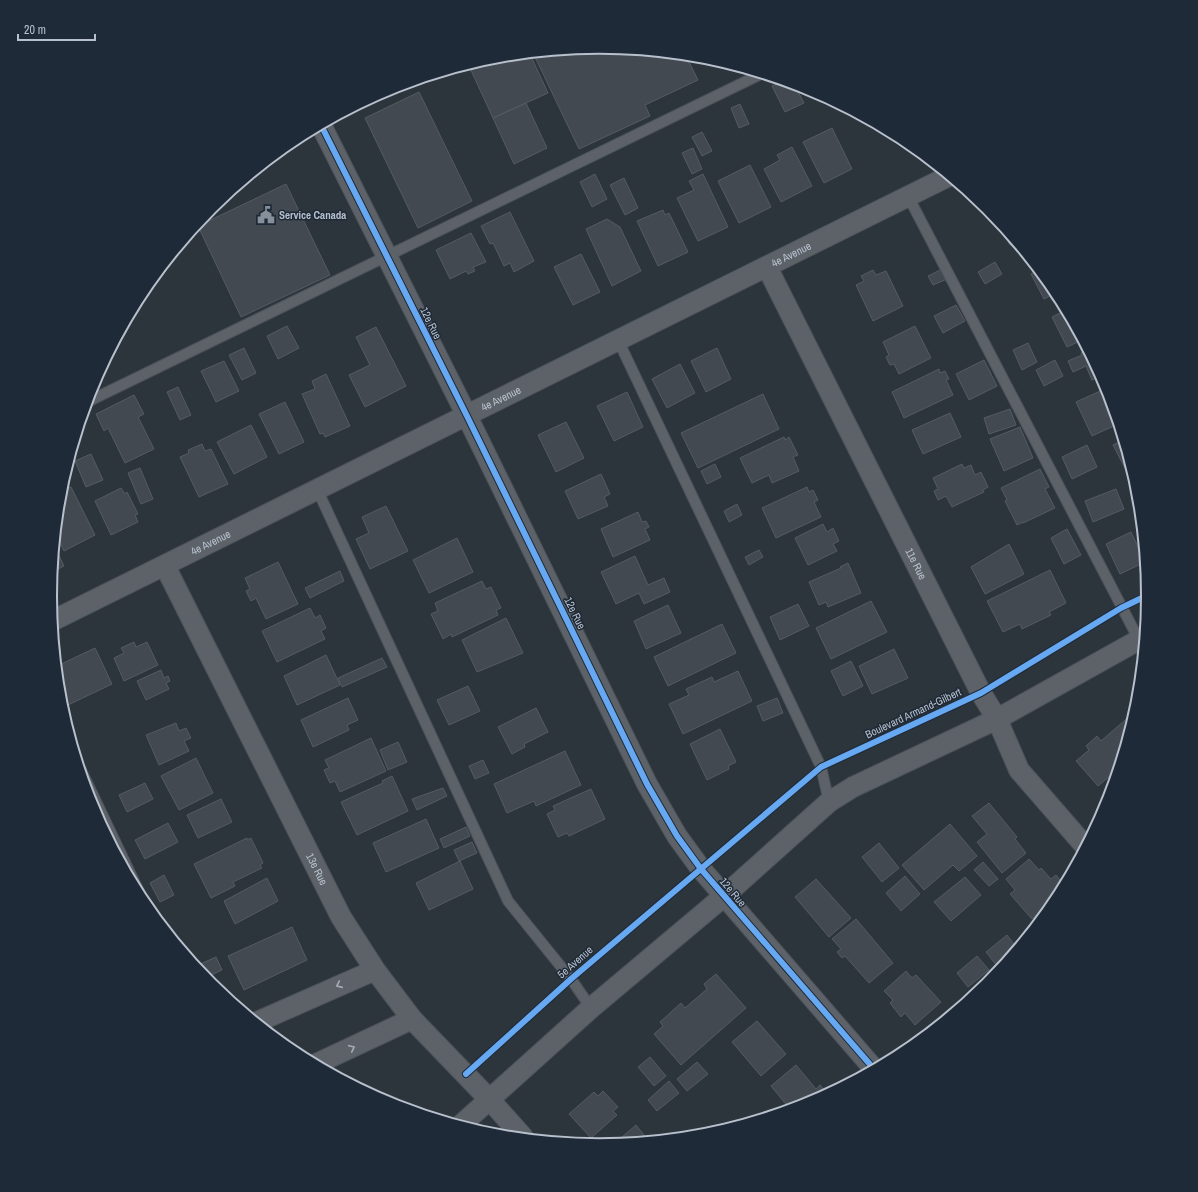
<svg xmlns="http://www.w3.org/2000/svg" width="1198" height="1192" viewBox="0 0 1198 1192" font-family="'Archivo Narrow',sans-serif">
<rect width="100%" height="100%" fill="#2c343c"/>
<path fill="#434951" stroke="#545b63" d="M 599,47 L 686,56 L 698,80 L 645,105 L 650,116 L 579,149 L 533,53 Z
M 530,54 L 548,93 L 493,118 L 469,66 L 492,58 Z
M 783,81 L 794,84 L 804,103 L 785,112 L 772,86 Z
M 419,92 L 472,201 L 418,228 L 365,118 Z
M 526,103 L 547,148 L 514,164 L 493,118 Z
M 740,104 L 749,124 L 739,128 L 731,108 Z
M 832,128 L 852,169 L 824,183 L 803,142 Z
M 702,132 L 712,151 L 702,156 L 692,137 Z
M 792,147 L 812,186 L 781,202 L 764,169 L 780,160 L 777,155 Z
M 693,148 L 702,169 L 692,174 L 682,153 Z
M 750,165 L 771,207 L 739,223 L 718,181 Z
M 595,174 L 607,199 L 592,207 L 580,182 Z
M 703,174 L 728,227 L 698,241 L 677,198 L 694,190 L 689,181 Z
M 624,178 L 638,208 L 625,215 L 610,185 Z
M 286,184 L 330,275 L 241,317 L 198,226 Z
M 663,210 L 665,215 L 669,213 L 688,252 L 658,266 L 637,221 Z
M 510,212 L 534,261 L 514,272 L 510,263 L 504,266 L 493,243 L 490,244 L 481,226 Z
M 607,219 L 620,227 L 641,271 L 612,286 L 586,229 Z
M 1006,231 L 1015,242 L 1010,245 L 1004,233 Z
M 471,233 L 486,262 L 473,267 L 475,271 L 468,274 L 466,271 L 450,279 L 436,250 Z
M 1017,244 L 1029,259 L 1026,261 Z
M 581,254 L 600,292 L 573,305 L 554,267 Z
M 995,262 L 1002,274 L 985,284 L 978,272 Z
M 942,269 L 947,279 L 933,285 L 928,276 Z
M 873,270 L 876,275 L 886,271 L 903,306 L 873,321 L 856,285 L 864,281 L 861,276 Z
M 1038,270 L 1056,291 L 1059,297 L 1052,300 L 1050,296 L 1044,299 L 1031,274 Z
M 956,305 L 965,321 L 943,333 L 934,316 Z
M 1066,310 L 1082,340 L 1067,347 L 1052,317 Z
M 287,326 L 299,348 L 278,359 L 267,336 Z
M 915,326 L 931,358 L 899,374 L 894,364 L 890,365 L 886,357 L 889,355 L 883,342 Z
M 376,327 L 406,386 L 365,407 L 349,375 L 370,365 L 356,337 Z
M 1028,343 L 1037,362 L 1022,370 L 1013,350 Z
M 244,348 L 256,373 L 242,380 L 229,355 Z
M 717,348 L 731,379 L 706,392 L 691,361 Z
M 1087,350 L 1101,376 L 1092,380 L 1086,366 L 1073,372 L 1068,361 L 1082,355 L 1081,353 Z
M 984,360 L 997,386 L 969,400 L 956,374 Z
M 1055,360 L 1063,376 L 1044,386 L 1036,370 Z
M 224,361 L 239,391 L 216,402 L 201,371 Z
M 680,364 L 695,393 L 667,408 L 652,379 Z
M 939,369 L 940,373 L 945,371 L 949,379 L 946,380 L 953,395 L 904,418 L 892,392 Z
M 326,374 L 350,426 L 325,437 L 323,433 L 320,434 L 302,394 L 315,389 L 312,381 Z
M 178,387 L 191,415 L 180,420 L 167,392 Z
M 1107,388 L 1118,424 L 1092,436 L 1076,402 Z
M 627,392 L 643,427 L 614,441 L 597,406 Z
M 763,394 L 779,429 L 698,468 L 681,433 Z
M 134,395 L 144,414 L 138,417 L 154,449 L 125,463 L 108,428 L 104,431 L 96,414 Z
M 285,402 L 304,442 L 279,454 L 259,414 Z
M 1010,409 L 1016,425 L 989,434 L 984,418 Z
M 950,413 L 961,437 L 923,454 L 912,430 Z
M 566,422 L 584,458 L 556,472 L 538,435 Z
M 251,425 L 267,457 L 234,474 L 217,442 Z
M 1020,427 L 1033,458 L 1004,471 L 990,439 Z
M 784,437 L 785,440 L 789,437 L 798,455 L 793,457 L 799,471 L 772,483 L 769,475 L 752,483 L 740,458 Z
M 1123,440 L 1132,472 L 1128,474 L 1113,445 Z
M 202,444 L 205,451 L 211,449 L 228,484 L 199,497 L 180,457 L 189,453 L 188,450 Z
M 1087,445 L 1097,467 L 1072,479 L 1062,457 Z
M 91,454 L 103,480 L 86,487 L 75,461 Z
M 715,464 L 721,477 L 707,484 L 701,471 Z
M 962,464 L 964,468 L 971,465 L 975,475 L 981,472 L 988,487 L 983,490 L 984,492 L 952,507 L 946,496 L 938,500 L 934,491 L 938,489 L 933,478 Z
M 140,468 L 153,499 L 141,504 L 128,473 Z
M 1040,469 L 1049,487 L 1045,489 L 1055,508 L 1023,523 L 1023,522 L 1017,525 L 1005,501 L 1007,500 L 1001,488 Z
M 601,474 L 610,494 L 604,497 L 608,506 L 578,519 L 565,491 Z
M 71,487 L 95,535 L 64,551 L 56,535 L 60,492 Z
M 807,487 L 809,492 L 813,490 L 818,500 L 814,502 L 821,517 L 776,538 L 762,508 Z
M 121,488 L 125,494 L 127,492 L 138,514 L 135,515 L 138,522 L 111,535 L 95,501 Z
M 1116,489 L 1124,509 L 1093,522 L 1085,501 Z
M 737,504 L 742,515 L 729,522 L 724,511 Z
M 386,506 L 408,551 L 370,569 L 356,539 L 369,533 L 362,517 Z
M 638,512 L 642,522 L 646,521 L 649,527 L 645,529 L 650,540 L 613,557 L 601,529 Z
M 823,524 L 827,532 L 833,528 L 839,541 L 833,544 L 837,551 L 808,565 L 795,538 Z
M 1067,529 L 1081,555 L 1064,564 L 1051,538 Z
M 1131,532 L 1145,562 L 1120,574 L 1106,544 Z
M 457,538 L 473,572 L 429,593 L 413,560 Z
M 1009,544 L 1024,574 L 985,594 L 971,567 Z
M 55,547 L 64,566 L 52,572 Z
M 759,550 L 763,557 L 749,565 L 745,557 Z
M 635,556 L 648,585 L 664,578 L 670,592 L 644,604 L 639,593 L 616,604 L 601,572 Z
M 278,562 L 298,604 L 266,619 L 256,598 L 251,601 L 246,591 L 250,589 L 245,578 Z
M 848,563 L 861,593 L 828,607 L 826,602 L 819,605 L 809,582 L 841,568 L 840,567 Z
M 1050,570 L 1066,603 L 1049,612 L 1051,615 L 1022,629 L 1020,624 L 1003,632 L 987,601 Z
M 340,571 L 344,581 L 310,598 L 305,588 Z
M 482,581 L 486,589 L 491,587 L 501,608 L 496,610 L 498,615 L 452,637 L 451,634 L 443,639 L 431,614 L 438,611 L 435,603 Z
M 871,601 L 887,632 L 831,659 L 816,628 Z
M 798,604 L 809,626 L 780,640 L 770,617 Z
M 668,605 L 681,633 L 646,649 L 634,621 Z
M 310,608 L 315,618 L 320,615 L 326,628 L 321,631 L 325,639 L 277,662 L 262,631 Z
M 506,618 L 523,653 L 477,672 L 462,640 Z
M 722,624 L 736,653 L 668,686 L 654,657 Z
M 134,642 L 136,647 L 147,642 L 158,665 L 124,681 L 114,658 L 124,653 L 121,648 Z
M 95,648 L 112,684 L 68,705 L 59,685 L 57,666 Z
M 894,649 L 908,678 L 872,694 L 859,666 Z
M 326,655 L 340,685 L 297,705 L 284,676 Z
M 382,658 L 387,667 L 342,687 L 338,678 Z
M 851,661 L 863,686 L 843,696 L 831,671 Z
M 161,670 L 164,678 L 168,676 L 170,681 L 166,683 L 169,689 L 146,700 L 137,681 Z
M 738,671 L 752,701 L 683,734 L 669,704 L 689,695 L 686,689 L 712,677 L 714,682 Z
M 468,686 L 480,711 L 449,725 L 437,700 Z
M 348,698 L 358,720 L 347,725 L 349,730 L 313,747 L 301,720 Z
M 777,698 L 783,713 L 763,721 L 757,706 Z
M 536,708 L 548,732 L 524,744 L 525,747 L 512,754 L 498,727 Z
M 1132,714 L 1134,716 L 1117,770 L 1098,786 L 1076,761 L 1089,750 L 1086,746 L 1097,736 L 1101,741 Z
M 176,723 L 179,731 L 186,728 L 191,738 L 184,741 L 189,751 L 159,765 L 146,735 Z
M 720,729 L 736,762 L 728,766 L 729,769 L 707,780 L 690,744 Z
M 371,738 L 386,771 L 340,792 L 335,781 L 330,783 L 324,770 L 329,768 L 325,760 Z
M 398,742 L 407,762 L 388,770 L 380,750 Z
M 565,751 L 581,785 L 536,806 L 534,801 L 507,813 L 494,784 Z
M 196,758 L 213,793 L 179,810 L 161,776 Z
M 483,760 L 489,773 L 475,779 L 469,766 Z
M 392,776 L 408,811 L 357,835 L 341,802 L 383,783 L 382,781 Z
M 145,783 L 153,799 L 127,812 L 119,795 Z
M 443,788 L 447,796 L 417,810 L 412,799 Z
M 591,789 L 605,819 L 569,836 L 567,833 L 558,837 L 547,814 L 555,810 L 553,806 Z
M 221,799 L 232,822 L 198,838 L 187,815 Z
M 989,803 L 1017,837 L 1015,839 L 1026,853 L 1002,873 L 977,842 L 987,834 L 972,816 Z
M 426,819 L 439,848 L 386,872 L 373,843 Z
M 168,823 L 178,842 L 145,859 L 135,840 Z
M 950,824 L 977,856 L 959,871 L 953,865 L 924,890 L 902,865 Z
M 466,827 L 470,836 L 444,848 L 440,839 Z
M 247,838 L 247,840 L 251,838 L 263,863 L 260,865 L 262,868 L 233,882 L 235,886 L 211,898 L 194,864 Z
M 472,842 L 477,853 L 459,861 L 454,850 Z
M 879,843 L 899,868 L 882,882 L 862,857 Z
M 1029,859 L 1039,870 L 1041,868 L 1051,879 L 1056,875 L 1064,885 L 1057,897 L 1032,919 L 1010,894 L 1015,890 L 1006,879 Z
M 460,861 L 473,889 L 429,910 L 416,883 Z
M 983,862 L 998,879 L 989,886 L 974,870 Z
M 164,875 L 174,895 L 160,902 L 150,883 Z
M 905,876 L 920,894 L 901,911 L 886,893 Z
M 965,877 L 981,895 L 951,921 L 934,902 Z
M 267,878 L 278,901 L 235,924 L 224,901 Z
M 816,879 L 851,918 L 829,937 L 795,897 Z
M 856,919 L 893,963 L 869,983 L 845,956 L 842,958 L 837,952 L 841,949 L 832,939 Z
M 292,927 L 307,960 L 244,990 L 228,956 Z
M 1007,935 L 1017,948 L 997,966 L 986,952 Z
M 977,956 L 989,970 L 968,987 L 957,973 Z
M 216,957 L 222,970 L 205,978 L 196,966 Z
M 906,971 L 912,978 L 916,975 L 941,1002 L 915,1025 L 905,1013 L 901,1017 L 890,1003 L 893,1000 L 884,991 Z
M 716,974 L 746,1008 L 681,1065 L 654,1034 L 663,1026 L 660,1022 L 681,1003 L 685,1008 L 707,989 L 704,984 Z
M 757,1021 L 786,1054 L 761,1076 L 732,1042 Z
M 650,1057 L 666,1076 L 654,1086 L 638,1067 Z
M 697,1062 L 708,1074 L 687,1091 L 677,1079 Z
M 796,1065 L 816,1089 L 820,1085 L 827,1094 L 809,1103 L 790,1109 L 771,1086 Z
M 669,1081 L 679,1093 L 657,1111 L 648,1100 Z
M 603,1091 L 618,1107 L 613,1111 L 617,1115 L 591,1138 L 569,1114 L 594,1092 L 598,1096 Z
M 636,1125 L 648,1140 L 615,1143 Z"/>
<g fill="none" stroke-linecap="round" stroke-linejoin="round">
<g stroke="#4a5056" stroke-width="12">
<path id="service" d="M 908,196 L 1140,642
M 618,340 L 821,767 L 829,802
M 87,402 L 761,74
M 317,489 L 508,901 L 571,979 L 591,1008
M 81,770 L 144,902"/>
</g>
<g stroke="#4a5056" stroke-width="22">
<g id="minor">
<path d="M 321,125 L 467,416 L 647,784 L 677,836 L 701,869 L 874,1069"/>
<path id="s1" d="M 767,267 L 981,693 L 997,719 L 1019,770 L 1085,846"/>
<path id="s2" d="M 165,566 L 341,917 L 375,970 L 412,1019 L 490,1100 L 523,1137"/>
<path id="s3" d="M 52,621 L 949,176"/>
<path d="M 257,1022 L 375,970"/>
<path d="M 316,1064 L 412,1019"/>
<path d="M 461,1125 L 591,1008 L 723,897 L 829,802 L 853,787 L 997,719 L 1144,637"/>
</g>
</g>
<use href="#service" stroke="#5d6269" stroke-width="10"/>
<use href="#minor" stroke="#5d6269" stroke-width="20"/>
<g stroke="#1f2a38" stroke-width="8">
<path id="cycleway" d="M 321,125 L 467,416 L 647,784 L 677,836 L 701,869 L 874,1069
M 466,1074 L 571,979 L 821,767 L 981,693 L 1121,608 L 1148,595"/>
</g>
<use href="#cycleway" stroke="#66a8f1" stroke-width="6"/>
</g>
<defs><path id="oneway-chevron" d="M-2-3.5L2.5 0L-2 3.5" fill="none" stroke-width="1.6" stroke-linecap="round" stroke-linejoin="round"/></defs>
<g stroke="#a5adb8">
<use href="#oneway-chevron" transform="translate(339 985) rotate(156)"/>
<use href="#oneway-chevron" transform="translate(352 1048) rotate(-25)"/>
</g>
<defs>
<g id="civic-bare" transform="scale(1.38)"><path d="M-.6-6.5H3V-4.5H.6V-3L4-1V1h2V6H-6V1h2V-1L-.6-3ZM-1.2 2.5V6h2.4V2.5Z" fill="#868f9a" stroke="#1f2a38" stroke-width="2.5" paint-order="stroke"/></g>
</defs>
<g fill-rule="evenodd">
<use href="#civic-bare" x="266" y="215"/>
</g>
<g text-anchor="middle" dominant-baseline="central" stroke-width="3" stroke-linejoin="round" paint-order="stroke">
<g font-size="11" font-weight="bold" fill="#b7c0cc" stroke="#1f2a38" text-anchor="start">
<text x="279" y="215">Service Canada</text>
</g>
<g font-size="11" fill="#b7c0cc" stroke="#1f2a38">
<text stroke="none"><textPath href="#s3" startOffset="825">4e Avenue</textPath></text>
<text transform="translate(431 323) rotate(64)">12e Rue</text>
<text stroke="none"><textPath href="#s3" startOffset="501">4e Avenue</textPath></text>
<text stroke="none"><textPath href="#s3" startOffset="177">4e Avenue</textPath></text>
<text stroke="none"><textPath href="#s1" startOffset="332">11e Rue</textPath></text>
<text transform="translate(575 613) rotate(64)">12e Rue</text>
<text transform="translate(913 713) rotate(-25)">Boulevard Armand-Gilbert</text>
<text stroke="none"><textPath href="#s2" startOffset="339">13e Rue</textPath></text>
<text transform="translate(733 892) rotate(50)">12e Rue</text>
<text transform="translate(575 962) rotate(-41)">5e Avenue</text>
</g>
</g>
<path d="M0 0H1198V1192H0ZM57 596a542 542 0 1 1 1084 0a542 542 0 1 1-1084 0Z" fill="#1f2a38" fill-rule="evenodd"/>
<path fill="none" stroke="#b7c0cc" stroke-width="2" d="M57 596a542 542 0 1 1 1084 0a542 542 0 1 1-1084 0Z"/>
<path d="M18 34v6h77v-6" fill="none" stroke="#b7c0cc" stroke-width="2"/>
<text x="24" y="34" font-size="12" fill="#b7c0cc" stroke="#1f2a38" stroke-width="3" paint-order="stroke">20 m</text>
</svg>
